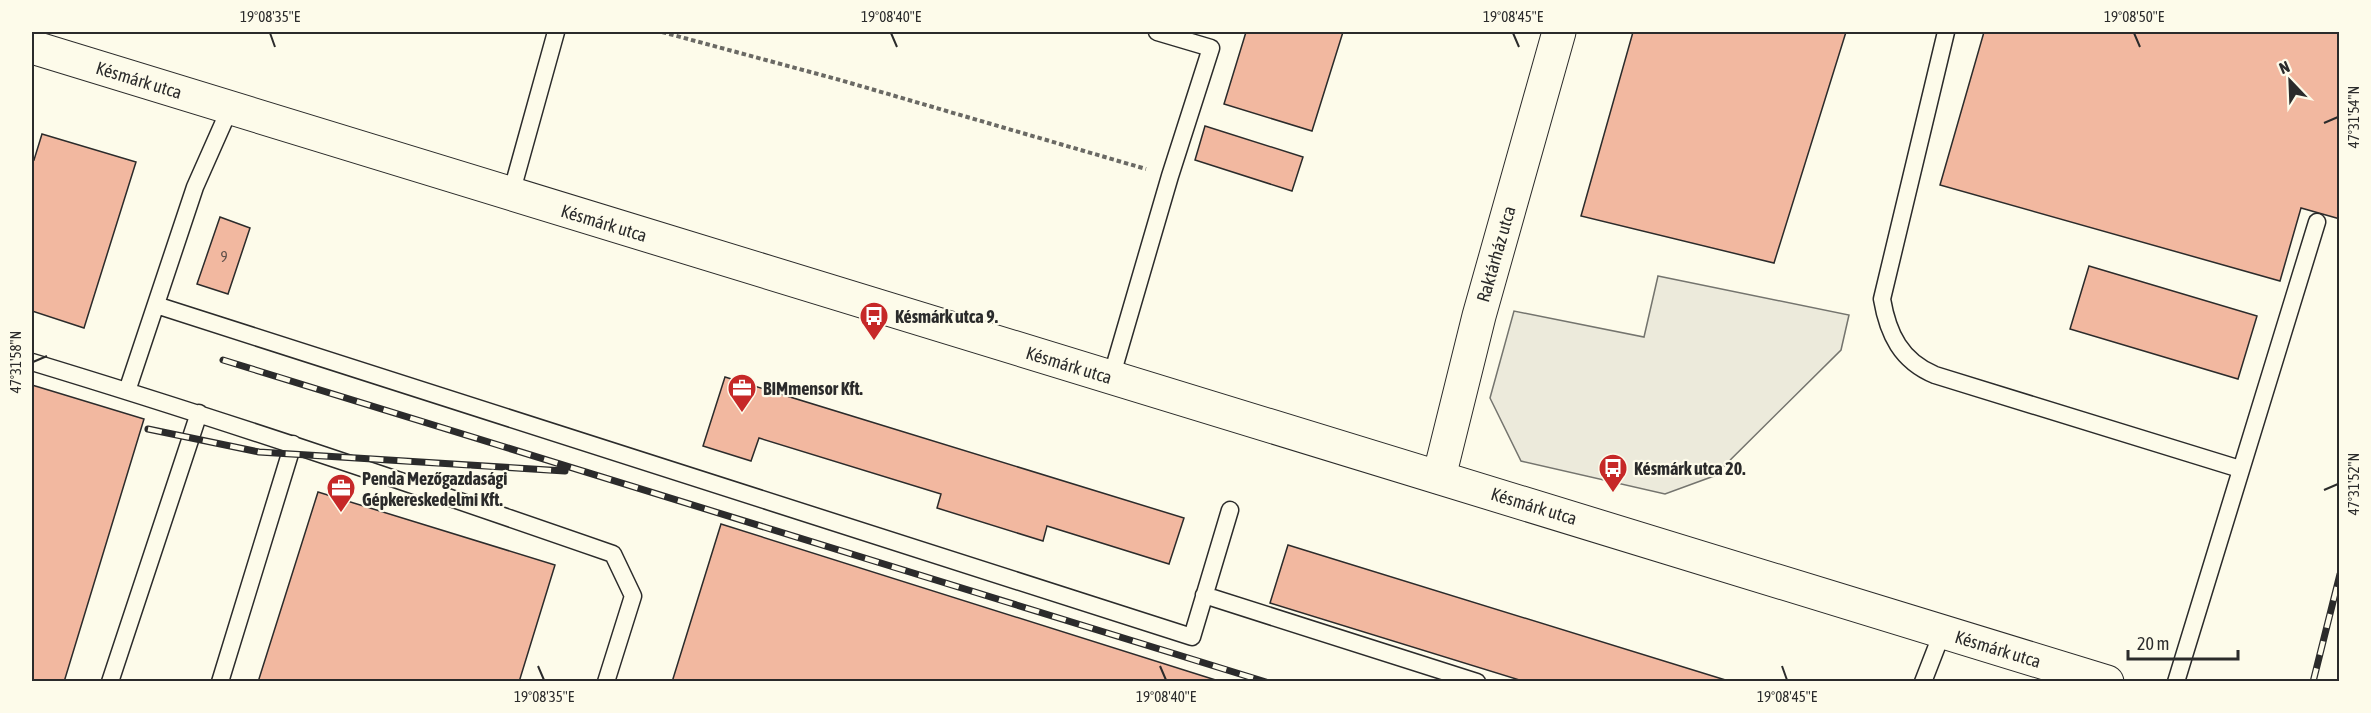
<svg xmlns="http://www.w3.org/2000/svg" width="2371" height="713" viewBox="0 0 2371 713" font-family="'Asap Condensed',sans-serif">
<rect width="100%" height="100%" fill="#fdfbea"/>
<path fill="#eceadb" stroke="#74746e" stroke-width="1.5" d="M 1658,276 L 1849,315 L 1841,350 L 1714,476 L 1665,494 L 1521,461 L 1490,398 L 1514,311 L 1644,337 Z"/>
<path fill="#f2b8a0" stroke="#2b2b2b" stroke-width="1.5" d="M 1246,32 L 1343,32 L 1312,131 L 1224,104 Z
M 1633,32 L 1846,32 L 1774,263 L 1581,216 Z
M 1984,32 L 2340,32 L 2340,219 L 2301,208 L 2280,281 L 1940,185 Z
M 1205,126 L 1303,157 L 1292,191 L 1195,160 Z
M 42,134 L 136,162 L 84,328 L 32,311 L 32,159 L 34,160 Z
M 220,217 L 250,228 L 228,294 L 197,284 Z
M 2089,266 L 2257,316 L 2238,379 L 2070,329 Z
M 725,377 L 1184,518 L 1169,564 L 1047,526 L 1043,541 L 937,508 L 941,494 L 759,438 L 751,461 L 703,446 Z
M 32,385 L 144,419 L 64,682 L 32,682 Z
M 318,492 L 555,565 L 519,682 L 258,682 Z
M 721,524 L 1222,682 L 672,682 Z
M 1288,545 L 1732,682 L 1526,682 L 1270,603 Z"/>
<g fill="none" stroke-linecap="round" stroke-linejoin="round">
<g stroke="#2b2b2b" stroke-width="19">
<path id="service" d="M 1946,32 L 1882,299 C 1888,334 1901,361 1935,375 L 2240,469
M 511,194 L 556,32
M 156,305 L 1192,637 L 1230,510
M 32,362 C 227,421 420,487 613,554 L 633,596 L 606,682
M 1111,378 L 1170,176 L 1211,48 L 1157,32
M 127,391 L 195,187 L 230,108
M 1204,595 L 1477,682
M 110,682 L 199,413
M 220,682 L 293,444
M 1923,682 L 1942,633
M 2176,682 L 2317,222"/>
</g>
<g stroke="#2b2b2b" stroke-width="35">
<path id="minor" d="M 1439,477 L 1479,316 L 1559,32"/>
</g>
<g stroke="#2b2b2b" stroke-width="35">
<path id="tertiary" d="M 32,47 L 2107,682"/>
</g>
<path stroke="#6a6964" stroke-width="4" stroke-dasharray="4.5 3" stroke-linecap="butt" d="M 662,32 L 840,80 L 1146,169"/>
<use href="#service" stroke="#fdfbea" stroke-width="16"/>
<use href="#minor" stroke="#fdfbea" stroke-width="33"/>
<use href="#tertiary" stroke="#fdfbea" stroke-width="33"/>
<g stroke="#2b2b2b" stroke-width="7">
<path id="rail" d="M 223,360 L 1266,682
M 148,429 L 259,452 L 565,471
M 2313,682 L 2340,574"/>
</g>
<use href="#rail" stroke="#fdfbea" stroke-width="4.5" stroke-dasharray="14" stroke-linecap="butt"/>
</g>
<path fill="none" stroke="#2b2b2b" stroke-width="2" d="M 270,33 L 275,47M 891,33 L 897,47M 1513,33 L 1519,47M 2134,33 L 2140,47M 2324,123 L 2338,117M 33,362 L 47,356M 2324,490 L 2338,484M 538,666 L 544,680M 1160,666 L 1166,680M 1782,666 L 1787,680"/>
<defs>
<g id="bus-pin" transform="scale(1.5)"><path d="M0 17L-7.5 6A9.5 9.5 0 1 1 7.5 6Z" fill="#c62828" stroke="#fdfbea"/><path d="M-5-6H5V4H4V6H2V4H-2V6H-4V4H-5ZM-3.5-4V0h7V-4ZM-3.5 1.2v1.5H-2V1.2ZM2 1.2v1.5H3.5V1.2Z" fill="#fff"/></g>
<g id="office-pin" transform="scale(1.5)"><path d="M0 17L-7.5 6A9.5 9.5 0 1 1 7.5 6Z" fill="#c62828" stroke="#fdfbea"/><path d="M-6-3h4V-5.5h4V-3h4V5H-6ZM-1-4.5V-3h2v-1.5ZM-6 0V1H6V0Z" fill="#fff"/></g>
</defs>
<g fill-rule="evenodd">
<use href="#bus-pin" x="874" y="316"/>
<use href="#office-pin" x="742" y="388"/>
<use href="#bus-pin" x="1613" y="468"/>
<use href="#office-pin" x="341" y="488"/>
</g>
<g text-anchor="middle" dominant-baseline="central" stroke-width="4.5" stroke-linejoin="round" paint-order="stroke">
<g font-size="15" fill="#5d4e48">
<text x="224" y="256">9</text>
</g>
<g font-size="18" fill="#2b2b2b" stroke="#fdfbea">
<text transform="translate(139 80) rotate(17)">Késmárk utca</text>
<text transform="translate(604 223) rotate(17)">Késmárk utca</text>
<text transform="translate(1496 254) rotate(-74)">Raktárház utca</text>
<text transform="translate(1069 365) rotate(17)">Késmárk utca</text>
<text transform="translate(1534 506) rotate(17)">Késmárk utca</text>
<text transform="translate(1998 649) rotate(17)">Késmárk utca</text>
</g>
<g font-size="18" font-weight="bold" fill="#2b2b2b" stroke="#fdfbea" text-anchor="start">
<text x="895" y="316">Késmárk utca 9.</text>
<text x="763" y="388">BIMmensor Kft.</text>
<text x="1634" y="468">Késmárk utca 20.</text>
<text x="362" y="478">Penda Mezőgazdasági<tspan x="362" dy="21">Gépkereskedelmi Kft.</tspan></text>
</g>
</g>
<rect width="2371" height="713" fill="none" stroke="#fdfbea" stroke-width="66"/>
<g transform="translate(2290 81) rotate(337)" stroke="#fdfbea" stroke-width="4.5" paint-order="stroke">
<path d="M0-4.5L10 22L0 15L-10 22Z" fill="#2b2b2b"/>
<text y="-9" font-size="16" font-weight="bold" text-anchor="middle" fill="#2b2b2b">N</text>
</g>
<path d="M2128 650v9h110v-9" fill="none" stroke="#2b2b2b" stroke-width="3"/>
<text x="2137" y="650" font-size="18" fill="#2b2b2b" stroke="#fdfbea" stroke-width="4.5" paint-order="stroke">20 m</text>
<rect x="33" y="33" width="2305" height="647" fill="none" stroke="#2b2b2b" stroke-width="2"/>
<g font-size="15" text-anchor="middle" fill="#2b2b2b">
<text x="270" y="22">19°08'35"E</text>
<text x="891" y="22">19°08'40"E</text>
<text x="1513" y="22">19°08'45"E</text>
<text x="2134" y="22">19°08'50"E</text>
<text transform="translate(2354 117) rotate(-90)" y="5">47°31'54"N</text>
<text transform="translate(16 362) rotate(-90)" y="5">47°31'58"N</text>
<text transform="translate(2354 484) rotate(-90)" y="5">47°31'52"N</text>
<text x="544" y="702">19°08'35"E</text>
<text x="1166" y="702">19°08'40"E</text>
<text x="1787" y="702">19°08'45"E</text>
</g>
</svg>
